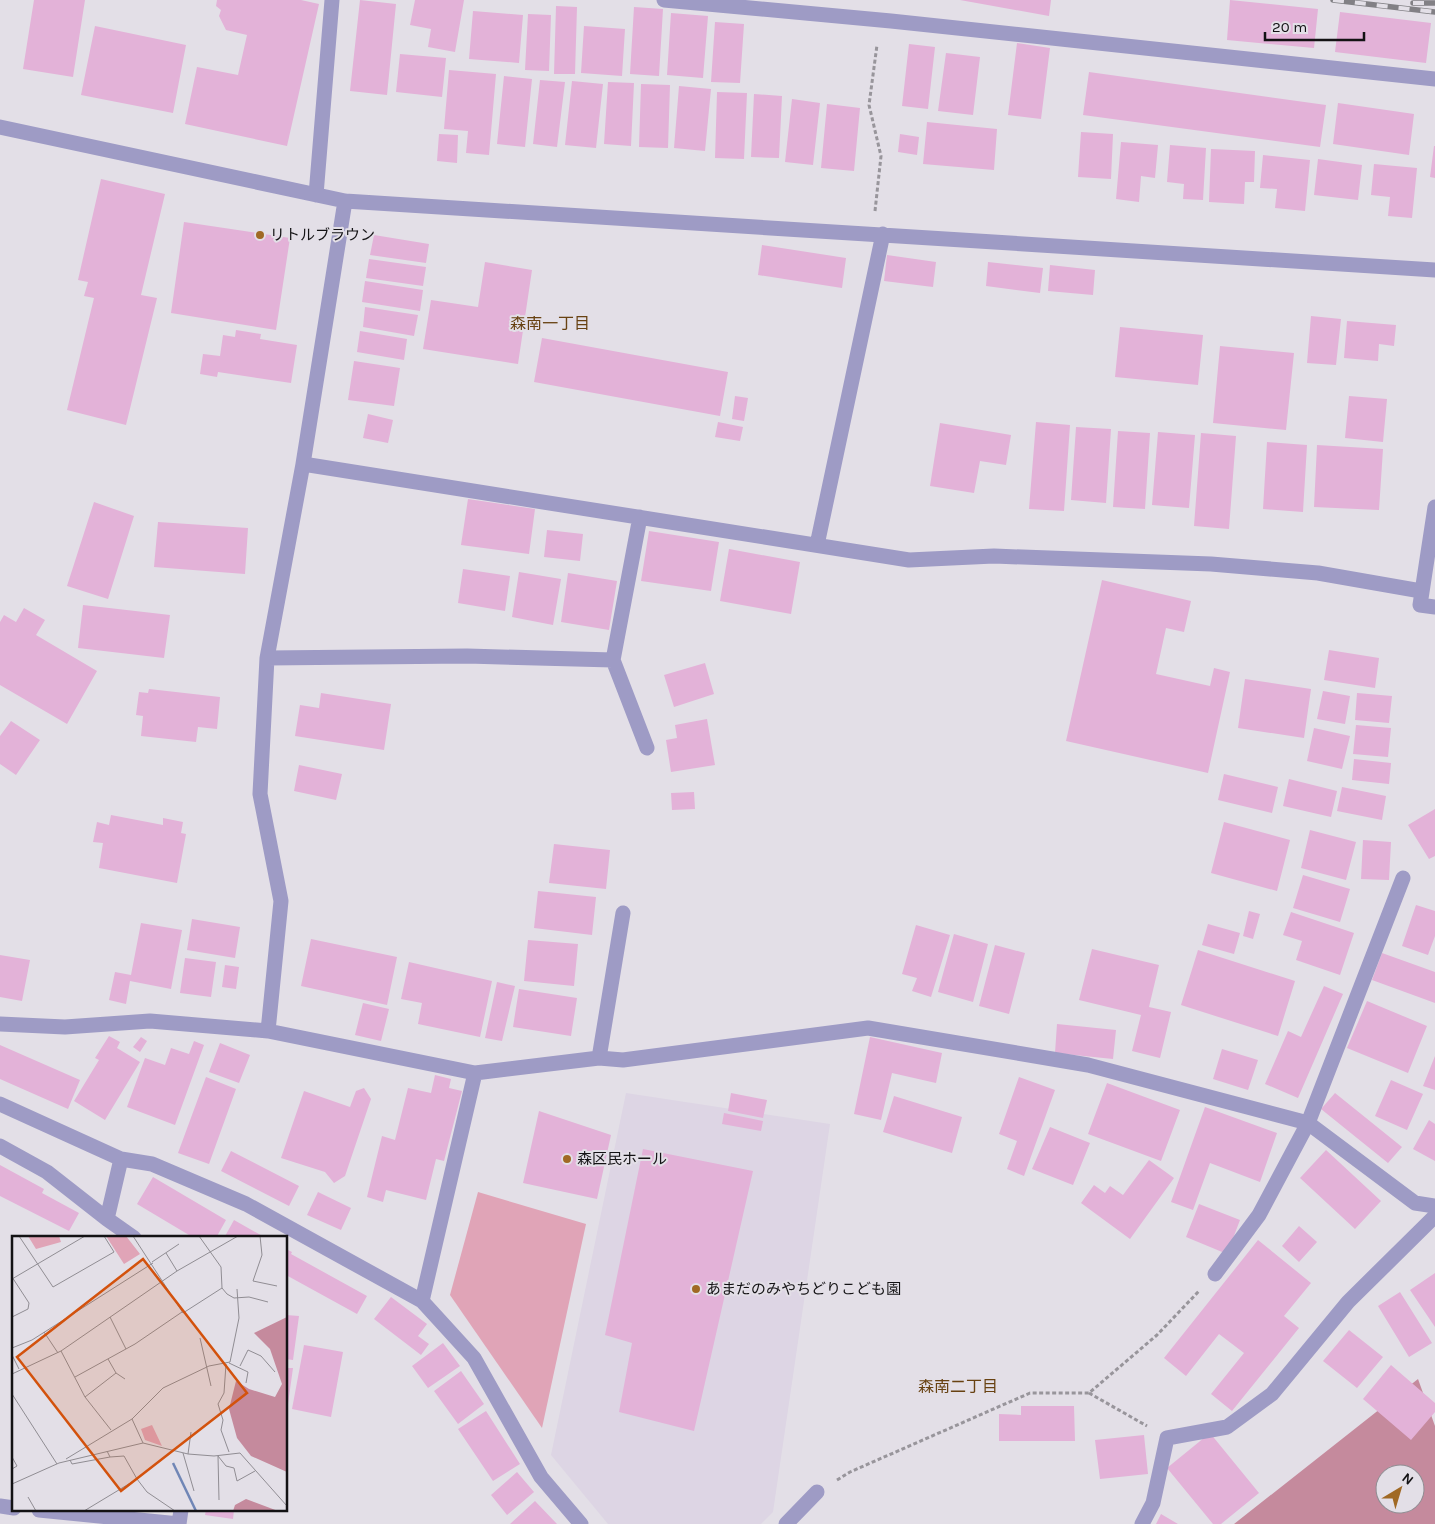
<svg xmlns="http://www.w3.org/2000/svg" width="1435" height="1524" viewBox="0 0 1435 1524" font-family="Karla,'Noto Sans JP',sans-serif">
<rect width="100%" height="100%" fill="#e3dfe7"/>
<path fill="#ddd5e4" d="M 626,1093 L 830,1124 L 773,1512 L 761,1524 L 608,1524 L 551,1455 Z"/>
<path fill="#e0a4b7" d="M 478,1192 L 586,1224 L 542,1428 L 450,1295 Z"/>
<path fill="#c58a9d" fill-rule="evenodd" d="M 1418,1379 L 1435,1426 L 1435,1524 L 1234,1524 ZM 1385,1474 L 1415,1474 L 1415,1504 L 1385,1504 Z"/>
<path fill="#e3b2d8" d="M 34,0 L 85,0 L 73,77 L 23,69 Z
M 217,0 L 301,0 L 319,4 L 287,146 L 185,124 L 197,67 L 238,75 L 247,35 L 226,30 L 219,16 L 221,10 L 216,6 Z
M 360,0 L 396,4 L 387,95 L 350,91 Z
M 415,0 L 464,0 L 455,52 L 428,47 L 431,29 L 410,25 Z
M 960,0 L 1051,0 L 1049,16 Z
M 1230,0 L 1318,9 L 1314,48 L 1227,40 Z
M 556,6 L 577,7 L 575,74 L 554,74 Z
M 634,7 L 663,9 L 659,76 L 630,74 Z
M 473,11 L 523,15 L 519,63 L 469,59 Z
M 1340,12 L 1431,23 L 1426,63 L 1335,52 Z
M 671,13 L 708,16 L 703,78 L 667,75 Z
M 528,14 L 551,15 L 549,71 L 525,70 Z
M 715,22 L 744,24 L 740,83 L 711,82 Z
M 95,26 L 186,45 L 173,113 L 81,95 Z
M 584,26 L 625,29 L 622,76 L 581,73 Z
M 1017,43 L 1050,48 L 1041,119 L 1008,115 Z
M 909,44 L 935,47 L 928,109 L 902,106 Z
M 946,53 L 980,57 L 973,115 L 938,111 Z
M 400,54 L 446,58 L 442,97 L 396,92 Z
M 449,70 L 496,74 L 489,155 L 466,153 L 468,131 L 444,129 Z
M 1089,72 L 1326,105 L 1320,147 L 1083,115 Z
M 504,76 L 532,79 L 525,147 L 497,144 Z
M 540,80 L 565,82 L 557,147 L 533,144 Z
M 572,81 L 603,84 L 596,148 L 565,145 Z
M 608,82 L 634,83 L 631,146 L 604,144 Z
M 641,84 L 670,85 L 668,148 L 639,147 Z
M 679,86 L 711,89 L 705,151 L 674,148 Z
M 717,92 L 747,93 L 744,159 L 715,158 Z
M 754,94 L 782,96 L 779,158 L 751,157 Z
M 792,99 L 820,103 L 813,165 L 785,162 Z
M 1338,103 L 1414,114 L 1409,155 L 1333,144 Z
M 827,104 L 860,108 L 854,171 L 821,168 Z
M 927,122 L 997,129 L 994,170 L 923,164 Z
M 1081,132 L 1113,134 L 1111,179 L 1078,177 Z
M 439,134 L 458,135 L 457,163 L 437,161 Z
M 900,134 L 919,137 L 917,155 L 898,152 Z
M 1121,142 L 1158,145 L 1155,178 L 1141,176 L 1139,202 L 1116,199 Z
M 1170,145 L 1206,148 L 1203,200 L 1183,199 L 1184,184 L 1167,182 Z
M 1434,146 L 1435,146 L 1435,178 L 1430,177 Z
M 1211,149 L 1255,151 L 1254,182 L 1245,182 L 1244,204 L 1209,202 Z
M 1263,155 L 1310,160 L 1305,211 L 1275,208 L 1277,189 L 1260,188 Z
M 1318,159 L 1362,165 L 1358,200 L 1314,195 Z
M 1374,164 L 1417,168 L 1412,218 L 1388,216 L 1390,197 L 1371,195 Z
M 101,179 L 165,194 L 141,295 L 157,298 L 126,425 L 67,410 L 94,298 L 84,296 L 88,282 L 78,280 Z
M 184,222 L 290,238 L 276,330 L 171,313 Z
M 374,235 L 429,244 L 426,263 L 370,255 Z
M 762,245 L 846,258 L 842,288 L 758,275 Z
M 887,255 L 936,262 L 933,287 L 884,281 Z
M 369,259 L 426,267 L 423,286 L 366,278 Z
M 485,262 L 532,270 L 518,364 L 423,349 L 431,300 L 478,307 Z
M 988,262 L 1043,268 L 1040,293 L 986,286 Z
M 1050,265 L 1095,270 L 1093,295 L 1048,291 Z
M 365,281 L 423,290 L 420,311 L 362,302 Z
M 365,307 L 418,315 L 414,336 L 363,327 Z
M 1311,316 L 1341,319 L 1336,365 L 1307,363 Z
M 1347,321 L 1396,325 L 1394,346 L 1379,344 L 1378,361 L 1344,358 Z
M 1120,327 L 1203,335 L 1198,385 L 1115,377 Z
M 236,330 L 261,334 L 260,339 L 297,345 L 291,383 L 218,372 L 217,377 L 200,374 L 203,354 L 220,356 L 223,335 L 235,337 Z
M 360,331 L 407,339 L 404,360 L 357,352 Z
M 542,338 L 728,372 L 720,416 L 534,382 Z
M 1220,346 L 1294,353 L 1286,430 L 1213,423 Z
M 354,361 L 400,368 L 394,406 L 348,400 Z
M 735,396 L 748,398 L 744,421 L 732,419 Z
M 1349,396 L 1387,399 L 1383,442 L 1345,438 Z
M 368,414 L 393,420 L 388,443 L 363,438 Z
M 718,422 L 743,427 L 740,441 L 715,437 Z
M 1036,422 L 1070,425 L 1064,511 L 1029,509 Z
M 940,423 L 1011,435 L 1006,465 L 980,461 L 974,493 L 930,486 Z
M 1076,427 L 1111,429 L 1106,503 L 1071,500 Z
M 1118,431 L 1150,433 L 1145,509 L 1113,507 Z
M 1158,432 L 1195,435 L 1189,508 L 1152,505 Z
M 1201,433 L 1236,436 L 1229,529 L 1194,526 Z
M 1267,442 L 1307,445 L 1303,512 L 1263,509 Z
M 1317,445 L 1383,449 L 1379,510 L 1314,507 Z
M 468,499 L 535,509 L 529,554 L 461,545 Z
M 94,502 L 134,516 L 108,599 L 67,586 Z
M 158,522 L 248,528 L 245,574 L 154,567 Z
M 547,530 L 583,534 L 580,561 L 544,557 Z
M 649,531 L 719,542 L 711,591 L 641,581 Z
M 729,549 L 800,562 L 791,614 L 720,601 Z
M 463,569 L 510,576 L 505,611 L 458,603 Z
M 519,572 L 561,579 L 553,625 L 512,617 Z
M 568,573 L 617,581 L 609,630 L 561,622 Z
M 1102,580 L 1191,601 L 1184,632 L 1166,628 L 1156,674 L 1210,686 L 1214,668 L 1230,672 L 1208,773 L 1066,741 Z
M 83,605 L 170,615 L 164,658 L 78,648 Z
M 24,608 L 45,620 L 36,635 L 97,671 L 67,724 L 0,685 L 0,622 L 4,615 L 16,622 Z
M 1329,650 L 1379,658 L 1375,688 L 1324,680 Z
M 705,663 L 714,694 L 674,707 L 664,675 Z
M 1245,679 L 1311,689 L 1304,738 L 1238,728 Z
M 149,689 L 220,697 L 217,729 L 198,727 L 196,742 L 141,736 L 143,716 L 136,715 L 139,692 L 148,693 Z
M 1323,691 L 1350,696 L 1345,724 L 1317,719 Z
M 321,693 L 391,704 L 384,750 L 295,736 L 300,705 L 319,708 Z
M 1357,693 L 1392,696 L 1389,723 L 1355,720 Z
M 707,719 L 715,765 L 671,772 L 666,740 L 677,738 L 675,725 Z
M 11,721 L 40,740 L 16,775 L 0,764 L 0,736 Z
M 1356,725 L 1391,728 L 1388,757 L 1353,754 Z
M 1314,728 L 1350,736 L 1342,769 L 1307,761 Z
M 1354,759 L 1391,763 L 1389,784 L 1352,780 Z
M 299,765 L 342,774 L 336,800 L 294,791 Z
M 1224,774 L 1278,787 L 1272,813 L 1218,800 Z
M 1289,779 L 1337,791 L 1331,817 L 1283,806 Z
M 1342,787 L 1386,796 L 1382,820 L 1337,811 Z
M 694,792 L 695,809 L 672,810 L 671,793 Z
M 1435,809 L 1435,856 L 1429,859 L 1408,825 Z
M 111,815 L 163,825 L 163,818 L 183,822 L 181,833 L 186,834 L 177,883 L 99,868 L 103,843 L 93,842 L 97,822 L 109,825 Z
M 1224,822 L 1290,840 L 1277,891 L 1211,873 Z
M 1310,830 L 1356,842 L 1346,880 L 1301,868 Z
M 1363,840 L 1391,842 L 1389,880 L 1361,879 Z
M 554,844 L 610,850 L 606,889 L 549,883 Z
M 1303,875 L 1350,889 L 1340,922 L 1293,908 Z
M 538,891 L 596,897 L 592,935 L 534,928 Z
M 1416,905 L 1435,911 L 1435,936 L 1428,955 L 1402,946 Z
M 1249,911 L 1260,914 L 1253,939 L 1243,936 Z
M 1291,912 L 1354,933 L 1340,975 L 1296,960 L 1302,941 L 1283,935 Z
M 192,919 L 240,927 L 235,958 L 187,950 Z
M 141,923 L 182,930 L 171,989 L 130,981 L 126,1004 L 109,1000 L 115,972 L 131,975 Z
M 1208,924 L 1240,933 L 1234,954 L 1202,945 Z
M 916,925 L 950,935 L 931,997 L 912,991 L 917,978 L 902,974 Z
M 954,934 L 988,944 L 973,1002 L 938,992 Z
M 311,939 L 397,957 L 387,1005 L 301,986 Z
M 528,940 L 578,944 L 574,986 L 524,981 Z
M 995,945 L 1025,953 L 1009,1014 L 979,1006 Z
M 1092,949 L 1159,965 L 1149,1007 L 1171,1012 L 1160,1058 L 1132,1051 L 1141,1015 L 1079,1000 Z
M 1198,950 L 1295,981 L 1278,1036 L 1181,1005 Z
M 1382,953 L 1435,972 L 1435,1003 L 1372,980 Z
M 0,955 L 30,960 L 22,1001 L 0,997 Z
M 185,958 L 216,962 L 211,997 L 180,993 Z
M 409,962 L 492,981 L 480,1037 L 418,1024 L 422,1003 L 401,999 Z
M 225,965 L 239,967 L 236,989 L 222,987 Z
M 497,982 L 515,986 L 502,1041 L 485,1038 Z
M 1324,986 L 1343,994 L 1298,1098 L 1265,1084 L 1288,1031 L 1301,1037 Z
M 519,989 L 577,998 L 571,1036 L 513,1027 Z
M 1367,1001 L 1427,1026 L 1408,1073 L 1347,1048 Z
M 363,1003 L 389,1009 L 381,1041 L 355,1035 Z
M 1057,1024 L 1116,1030 L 1113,1059 L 1055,1053 Z
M 109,1036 L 120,1042 L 117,1048 L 140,1062 L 105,1120 L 74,1101 L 99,1060 L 95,1058 Z
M 141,1037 L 147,1041 L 140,1052 L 133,1047 Z
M 870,1037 L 942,1053 L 936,1083 L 892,1073 L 881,1120 L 854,1114 Z
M 194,1041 L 204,1045 L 175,1125 L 127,1107 L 145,1058 L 165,1065 L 171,1048 L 189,1054 Z
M 220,1043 L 250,1055 L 239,1083 L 209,1072 Z
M 0,1045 L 80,1080 L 68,1109 L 0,1079 Z
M 1222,1049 L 1258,1060 L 1248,1090 L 1213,1079 Z
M 1435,1056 L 1435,1090 L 1423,1086 Z
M 435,1075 L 451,1079 L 449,1088 L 462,1091 L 444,1161 L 436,1159 L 426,1200 L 386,1190 L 383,1202 L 367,1197 L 382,1136 L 395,1140 L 408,1088 L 431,1093 Z
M 206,1077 L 236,1089 L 209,1164 L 178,1153 Z
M 1019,1077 L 1055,1090 L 1024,1176 L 1007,1169 L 1017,1141 L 999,1134 Z
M 1391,1080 L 1423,1094 L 1407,1130 L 1375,1116 Z
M 1107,1083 L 1180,1110 L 1161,1161 L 1088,1134 Z
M 364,1088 L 371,1099 L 345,1176 L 334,1183 L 325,1172 L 281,1158 L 304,1091 L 350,1107 L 356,1091 Z
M 731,1093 L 767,1100 L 763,1118 L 728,1111 Z
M 1335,1093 L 1402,1147 L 1388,1163 L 1321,1109 Z
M 894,1096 L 962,1117 L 952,1153 L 883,1132 Z
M 1205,1107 L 1277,1133 L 1260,1182 L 1210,1163 L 1193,1210 L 1171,1202 Z
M 539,1111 L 611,1135 L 597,1199 L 523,1183 Z
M 724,1113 L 763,1121 L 761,1131 L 722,1124 Z
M 1429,1120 L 1435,1124 L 1435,1161 L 1413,1149 Z
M 1050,1127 L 1090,1143 L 1073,1185 L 1032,1169 Z
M 643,1149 L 753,1171 L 694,1431 L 619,1412 L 632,1343 L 605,1335 Z
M 1326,1150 L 1381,1201 L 1355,1229 L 1300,1178 Z
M 231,1151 L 299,1186 L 289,1206 L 221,1171 Z
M 1149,1160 L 1174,1178 L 1130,1239 L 1081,1203 L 1094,1185 L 1105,1193 L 1110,1186 L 1123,1195 Z
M 0,1165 L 44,1189 L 42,1193 L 79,1213 L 69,1231 L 0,1196 Z
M 153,1177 L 226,1220 L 216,1238 L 194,1238 L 137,1204 Z
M 318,1192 L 351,1208 L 341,1230 L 307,1215 Z
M 1199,1204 L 1240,1220 L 1227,1254 L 1186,1237 Z
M 234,1220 L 266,1238 L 224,1238 Z
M 1299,1226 L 1317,1242 L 1299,1262 L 1282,1246 Z
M 1258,1240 L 1311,1283 L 1284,1316 L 1299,1328 L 1232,1411 L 1211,1394 L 1244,1353 L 1219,1334 L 1186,1376 L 1164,1358 Z
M 286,1249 L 292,1252 L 291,1254 L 367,1296 L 357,1314 L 286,1275 Z
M 1435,1273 L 1435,1327 L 1410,1290 Z
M 1400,1292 L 1432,1343 L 1409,1357 L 1378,1306 Z
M 391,1297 L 427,1324 L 418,1336 L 429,1344 L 421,1355 L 374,1319 Z
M 286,1315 L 299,1316 L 293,1360 L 286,1359 Z
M 1349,1330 L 1383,1357 L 1357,1388 L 1323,1361 Z
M 443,1343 L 460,1366 L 428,1388 L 412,1366 Z
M 304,1345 L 343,1352 L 331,1417 L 292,1409 Z
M 1391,1365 L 1435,1403 L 1435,1412 L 1411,1440 L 1363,1399 Z
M 286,1368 L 293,1368 L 287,1411 L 286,1410 Z
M 461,1371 L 484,1404 L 458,1424 L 434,1391 Z
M 1021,1406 L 1074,1406 L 1075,1441 L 999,1441 L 999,1414 L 1021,1415 Z
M 486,1411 L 520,1464 L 493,1481 L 458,1429 Z
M 1210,1433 L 1259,1493 L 1221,1524 L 1213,1524 L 1167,1468 Z
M 1144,1435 L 1148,1474 L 1100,1479 L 1095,1440 Z
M 517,1472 L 534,1492 L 507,1515 L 491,1495 Z
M 535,1501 L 557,1524 L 510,1524 Z
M 206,1510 L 234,1510 L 233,1519 L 205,1515 Z
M 1161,1514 L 1178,1524 L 1156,1524 Z"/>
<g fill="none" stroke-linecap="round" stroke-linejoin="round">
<path stroke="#98959b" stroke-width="3" stroke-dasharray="4 2.5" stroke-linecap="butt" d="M 875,211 L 881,156 L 869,105 L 877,45
M 1089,1393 L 1147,1426
M 837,1480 L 850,1472 L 1030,1393 L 1089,1393 L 1157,1335 L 1199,1291"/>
<path stroke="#9e9bc5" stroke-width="15" d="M 664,0 L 891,21 L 1435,79
M 0,127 L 345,201 L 1435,270
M 316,195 L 332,0
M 303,464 L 909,560 L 994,556 L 1211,564 L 1318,573 L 1421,591
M 1435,507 L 1420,605 L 1435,607
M 640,517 L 613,660 L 647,748
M 817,545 L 883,234
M 267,658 L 467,656 L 613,660
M 0,1024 L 65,1027 L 150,1021 L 268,1031 L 475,1073 L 599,1058 L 623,1060 L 868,1028 L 1088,1065 L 1308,1123 L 1415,1203 L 1435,1206
M 268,1031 L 281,901 L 260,794 L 267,658 L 303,464 L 345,201
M 599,1058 L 623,913
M 0,1104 L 121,1159 L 152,1164 L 246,1204 L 422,1301 L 474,1358 L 541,1477 L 581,1524
M 0,1146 L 47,1172 L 107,1219
M 121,1159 L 107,1219 L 134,1238
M 1215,1274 L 1259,1215 L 1308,1123 L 1403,878
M 422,1301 L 475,1073
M 0,1506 L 14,1508
M 39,1510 L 179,1524 L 181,1510
M 786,1524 L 817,1492
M 1142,1524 L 1153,1503 L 1167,1438 L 1227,1427 L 1272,1394 L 1348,1302 L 1435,1216"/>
<g stroke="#828085" stroke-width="5.5">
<path id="rail" d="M 1333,0 L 1435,12
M 1413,3 L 1435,3"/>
</g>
<use href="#rail" stroke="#e3dfe7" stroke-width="4" stroke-dasharray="11" stroke-linecap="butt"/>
</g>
<g fill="#a06924" stroke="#e3dfe7" stroke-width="2">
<circle cx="260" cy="235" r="5"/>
<circle cx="567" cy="1159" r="5"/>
<circle cx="696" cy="1289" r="5"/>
</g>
<g text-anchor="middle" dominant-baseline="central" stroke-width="4" stroke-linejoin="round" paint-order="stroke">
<g font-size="15" fill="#131214" stroke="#e3dfe7" text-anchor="start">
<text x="270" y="235">リトルブラウン</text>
<text x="577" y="1159">森区民ホール</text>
<text x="706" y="1289">あまだのみやちどりこども園</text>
</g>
<g font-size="16" fill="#684212" stroke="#e3dfe7">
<text x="550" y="323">森南一丁目</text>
<text x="958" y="1386">森南二丁目</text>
</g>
</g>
<g transform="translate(12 1236)">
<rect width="275" height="275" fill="#e3dfe7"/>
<path d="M 16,0 L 47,0 L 49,6 L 24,13 ZM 94,0 L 114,0 L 128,18 L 112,28 ZM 140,189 L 150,210 L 133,204 L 129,193 Z" fill="#e0a4b7"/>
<path d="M 275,81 L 275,236 L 239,220 L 225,202 L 217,173 L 224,145 L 237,153 L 263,161 L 270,148 L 258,113 L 242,97 ZM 234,263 L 266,275 L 221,275 L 223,269 Z" fill="#c58a9d"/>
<path fill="none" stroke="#7086b6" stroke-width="2.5" d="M 161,227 L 184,275"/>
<path fill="none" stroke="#908d93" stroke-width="1" d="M 7,0 L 41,51 L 102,16 L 92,0M 121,0 L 171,77 L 210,52M 187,0 L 209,31 L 210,52 L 215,58 L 222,62 L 237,61 L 256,66M 248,0 L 250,19 L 241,45 L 265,50M 154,17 L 165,35M 140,26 L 167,8M 0,41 L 17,67 L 16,73 L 0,81M 0,43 L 73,0M 98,81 L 114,113M 32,96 L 46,117M 188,102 L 199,150M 0,112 L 20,104 L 141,27M 49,115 L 73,161 L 99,194M 0,119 L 7,133M 96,123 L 104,137 L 113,143M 217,127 L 236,136 L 234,147M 214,128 L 212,157 L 206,168 L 211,184 L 209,194 L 217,216M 228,130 L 236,114 L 249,120 L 263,136M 0,138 L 49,115 L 165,35 L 226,0M 63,141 L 123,108 L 170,76M 0,158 L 45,228M 73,161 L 104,137M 120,183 L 131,207M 171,217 L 182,255M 176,218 L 179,196M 206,220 L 214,230 L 222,232 L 225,245 L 243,235M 206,220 L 207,264M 0,221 L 5,230 L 0,233M 54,223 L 120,183 L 151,152 L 197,130 L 218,126 L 227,82 L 225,53M 58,224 L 60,228 L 98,221M 125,243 L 135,256 L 163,275M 0,248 L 47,227 L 131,207 L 176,218 L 202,220 L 228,217 L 275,270M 16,261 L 24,275M 72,275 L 125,243 L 112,220 L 98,221 L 95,215"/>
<path fill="#d3520d" fill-opacity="0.15" stroke="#d3520d" stroke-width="2.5" d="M 131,23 L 235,157 L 109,255 L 5,121 Z"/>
<rect width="275" height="275" fill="none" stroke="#131214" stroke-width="2.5"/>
</g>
<g transform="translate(1400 1489) rotate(38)"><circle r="24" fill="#e3dfe7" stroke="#908d93"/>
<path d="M0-4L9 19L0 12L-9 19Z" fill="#a06924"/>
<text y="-8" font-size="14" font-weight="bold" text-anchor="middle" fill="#131214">N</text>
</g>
<path d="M1265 32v8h99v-8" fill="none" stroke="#131214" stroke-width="2.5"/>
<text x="1272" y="32" font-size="15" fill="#131214" stroke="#e3dfe7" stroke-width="4" paint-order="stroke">20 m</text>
</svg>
